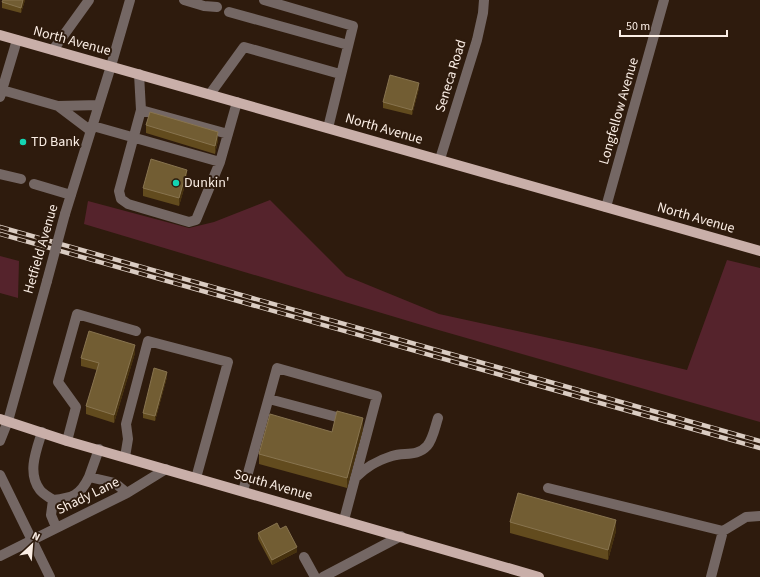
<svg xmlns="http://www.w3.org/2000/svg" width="760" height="577" viewBox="0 0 760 577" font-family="'Source Sans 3',sans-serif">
<rect width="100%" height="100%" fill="#2e1b0d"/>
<path fill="#55232c" d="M 270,200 L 346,276 L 439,314 L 595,348 L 687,370 L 727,260 L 760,268 L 760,422 L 435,329 L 84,224 L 88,201 L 189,228 L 214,222 Z
M 0,256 L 19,261 L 18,298 L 0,293 Z"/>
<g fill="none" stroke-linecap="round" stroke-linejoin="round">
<path stroke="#746764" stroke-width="10" d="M 184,0 L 204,6 L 217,7
M 264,0 L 353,26 L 328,128
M 229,12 L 348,45
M 53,50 L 89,0
M 139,74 L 141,110 L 119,191 L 121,199 L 128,204 L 189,222 L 196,220 L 220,162
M 0,89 L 2,90 L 17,40
M 210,94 L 244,47 L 340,74
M 0,97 L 2,90 L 58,106 L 99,105
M 58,106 L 91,131
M 141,110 L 228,134
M 93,126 L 220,162 L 237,102
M 440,159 L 477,40 L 483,13 L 484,0
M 0,174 L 21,179
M 34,184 L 71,195
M 606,207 L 664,0
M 65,214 L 111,66 L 130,0
M 269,399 L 348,420
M 42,432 C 36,451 27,473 40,490 C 43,494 49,497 53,500 C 72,498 80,496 89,477 L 115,483 L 127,493
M 0,441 L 8,421 L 47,281
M 67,441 L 76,407 L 58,382 L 77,314 L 136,331
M 125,457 L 128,439 L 126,424 L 148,341 L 228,362 L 196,478
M 0,475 L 50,577
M 89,477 L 99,449
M 355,478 C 366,467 376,461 392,456 C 404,452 417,457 427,446 C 433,439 435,427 438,418
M 548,488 L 723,531
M 243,491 L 277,368 L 377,396 L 344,520
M 53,500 L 51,515 L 56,527
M 0,556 L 127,493 L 166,469
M 304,557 L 315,577
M 323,577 L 401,536
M 711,577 L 723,531 L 746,517 L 760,516"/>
<path stroke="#c9afa9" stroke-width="10" d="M 0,35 L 760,251
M 0,419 L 67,441 L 539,577"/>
<g stroke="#daccc2" stroke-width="4.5">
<path id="rail" d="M 0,227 L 760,441
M 0,234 L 760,448"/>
</g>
<use href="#rail" stroke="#2e1b0d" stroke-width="3" stroke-dasharray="9" stroke-linecap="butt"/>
<path stroke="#746764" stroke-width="10" d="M 47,281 L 65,214"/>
</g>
<path fill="#624b1e" d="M 25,0 L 21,13 L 2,8 L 2,2 Z
M 419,88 L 412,115 L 383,108 L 383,102 Z
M 146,125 L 218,140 L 215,154 L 146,133 Z
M 187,178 L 179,206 L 143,196 L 143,188 Z
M 135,353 L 114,423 L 86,414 L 86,406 L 97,370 L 81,366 L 81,358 Z
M 167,377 L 155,421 L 143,418 L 143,413 Z
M 363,429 L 347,488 L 259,464 L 259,454 L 332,432 Z
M 510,522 L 616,531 L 608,560 L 510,533 Z
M 280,529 L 297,552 L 272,565 L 258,539 L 258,533 Z"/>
<path fill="#46310e" d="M 23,0 L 25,0 L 21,13 L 21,8 Z
M 419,83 L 419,88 L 412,115 L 412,110 Z
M 218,132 L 218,140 L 215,154 L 215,146 Z
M 187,170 L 187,178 L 179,206 L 179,198 Z
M 135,345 L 135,353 L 114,423 L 114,415 Z
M 167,372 L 167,377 L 155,421 L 155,416 Z
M 363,418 L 363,429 L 347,488 L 347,478 Z
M 616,520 L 616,531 L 608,560 L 608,550 Z
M 297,547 L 297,552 L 272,565 L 272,560 Z"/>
<path fill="#725d33" stroke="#88744f" d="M 3,0 L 23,0 L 21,8 L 2,2 Z
M 390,75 L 419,83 L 412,110 L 383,102 Z
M 150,112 L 218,132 L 215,146 L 146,125 Z
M 151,159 L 187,170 L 179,198 L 143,188 Z
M 89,331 L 135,345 L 114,415 L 86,406 L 99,363 L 81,358 Z
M 154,368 L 167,372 L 155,416 L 143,413 Z
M 337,411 L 363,418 L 347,478 L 259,454 L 270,414 L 332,432 Z
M 518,493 L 616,520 L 608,550 L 510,522 Z
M 277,523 L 280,529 L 286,526 L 297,547 L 272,560 L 258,533 Z"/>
<g fill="#14d5b3" stroke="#2e1b0d" stroke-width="1.5">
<circle cx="23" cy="142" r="4"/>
<circle cx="176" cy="183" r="4"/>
</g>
<g text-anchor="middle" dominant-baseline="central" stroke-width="4" stroke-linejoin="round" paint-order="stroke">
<g font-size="14" fill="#fbeee5" stroke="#2e1b0d">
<text transform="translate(72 41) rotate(15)">North Avenue</text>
<text transform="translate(451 76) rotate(-73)">Seneca Road</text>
<text transform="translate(619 111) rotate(-74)">Longfellow Avenue</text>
<text transform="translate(384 129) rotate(16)">North Avenue</text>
<text transform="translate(696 218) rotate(16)">North Avenue</text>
<text transform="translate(41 249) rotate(-74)">Hetfield Avenue</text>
<text transform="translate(273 485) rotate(16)">South Avenue</text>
<text transform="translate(88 496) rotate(-26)">Shady Lane</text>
</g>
<g font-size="14" fill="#fbeee5" stroke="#2e1b0d" text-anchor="start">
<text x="31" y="142">TD Bank</text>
<text x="184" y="183">Dunkin'</text>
</g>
</g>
<g transform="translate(32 545) rotate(26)" stroke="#2e1b0d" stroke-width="3" paint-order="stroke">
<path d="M0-3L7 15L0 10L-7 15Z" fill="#fbeee5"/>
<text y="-6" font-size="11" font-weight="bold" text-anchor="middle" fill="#fbeee5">N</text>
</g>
<path d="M620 30v6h107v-6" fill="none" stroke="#fbeee5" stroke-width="2"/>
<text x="626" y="30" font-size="12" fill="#fbeee5" stroke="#2e1b0d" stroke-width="3" paint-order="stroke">50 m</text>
</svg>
